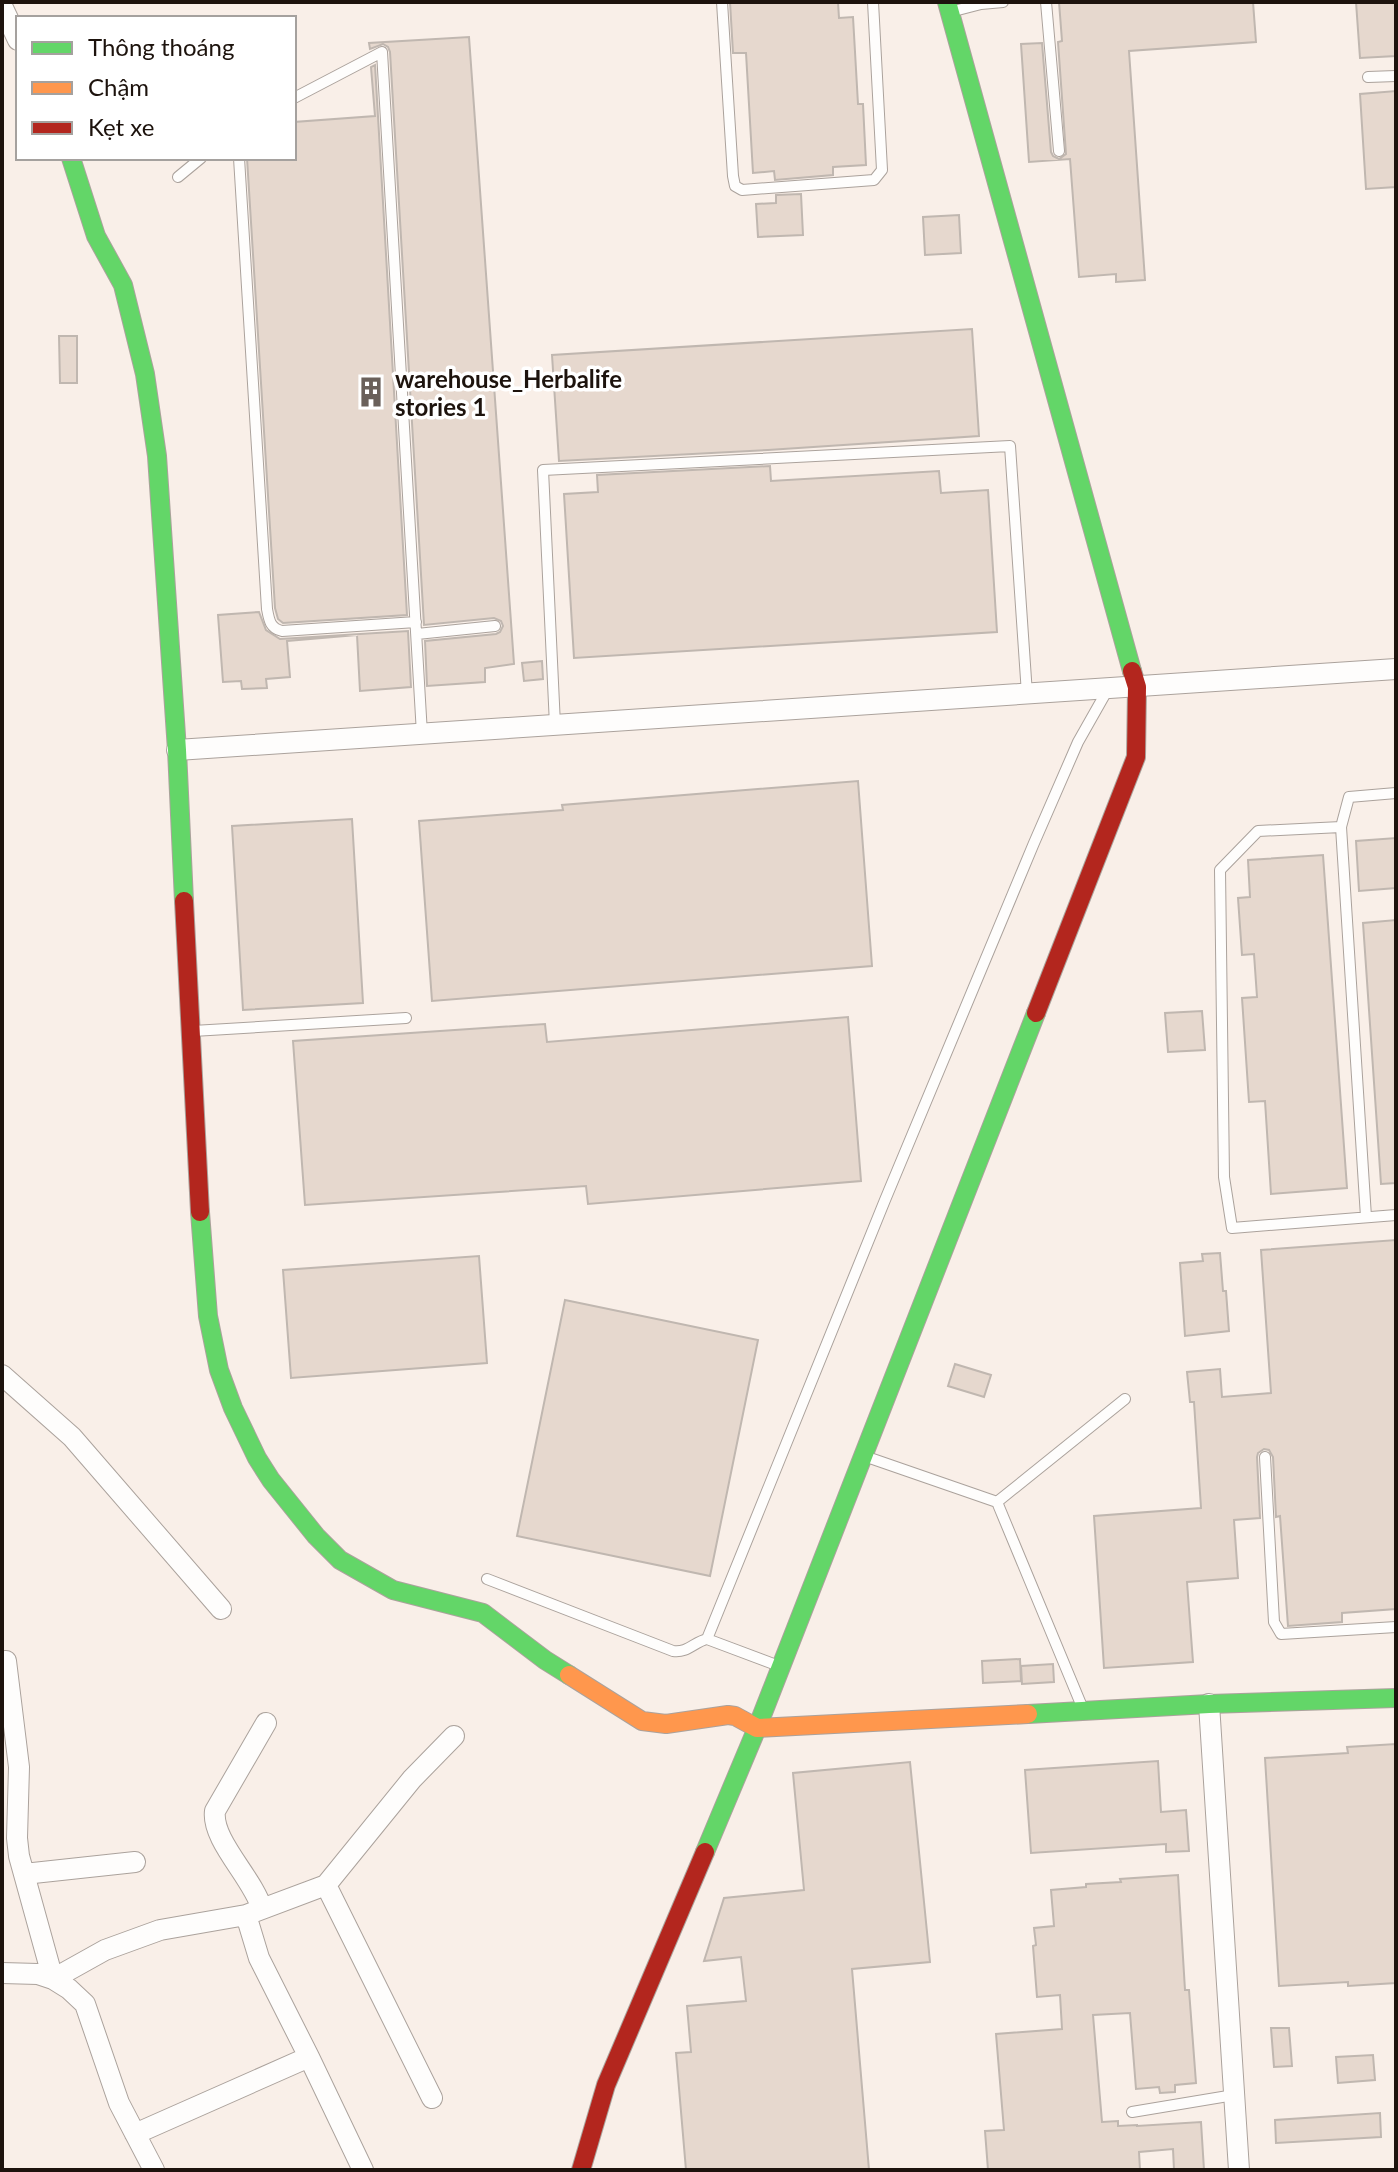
<svg xmlns="http://www.w3.org/2000/svg" width="1398" height="2172" viewBox="0 0 1398 2172" font-family="Lato,sans-serif">
<rect width="100%" height="100%" fill="#f9efe8"/>
<path fill="#e6d8ce" stroke="#c0b7b0" stroke-width="2" d="M 730,2 L 838,2 L 839,18 L 853,17 L 858,104 L 863,104 L 866,165 L 833,167 L 833,175 L 775,180 L 774,171 L 753,173 L 746,53 L 733,53 Z
M 1059,2 L 1253,2 L 1256,42 L 1129,51 L 1145,280 L 1116,282 L 1116,274 L 1079,277 L 1070,159 L 1029,162 L 1021,44 L 1042,43 L 1051,152 L 1053,156 L 1059,159 L 1066,154 L 1058,42 L 1062,41 Z
M 1356,2 L 1396,2 L 1396,56 L 1360,58 Z
M 469,37 L 514,664 L 485,668 L 485,682 L 427,686 L 425,641 L 496,634 L 500,632 L 503,626 L 501,621 L 494,618 L 424,625 L 390,52 L 388,47 L 383,44 L 370,49 L 369,43 Z
M 375,65 L 407,615 L 283,623 L 278,619 L 275,608 L 247,158 L 294,158 L 294,122 L 375,116 L 371,67 Z
M 1396,91 L 1396,187 L 1366,189 L 1360,94 Z
M 801,194 L 803,235 L 758,237 L 756,204 L 776,203 L 776,195 Z
M 959,215 L 961,253 L 925,255 L 923,217 Z
M 972,329 L 979,436 L 768,450 L 559,461 L 552,355 Z
M 59,336 L 77,336 L 77,383 L 60,383 Z
M 770,466 L 771,481 L 939,471 L 941,493 L 988,490 L 997,632 L 574,658 L 564,494 L 598,492 L 597,475 Z
M 259,612 L 266,630 L 280,639 L 408,631 L 411,687 L 360,691 L 357,635 L 287,641 L 290,677 L 266,679 L 267,688 L 242,689 L 241,681 L 223,682 L 218,615 Z
M 542,661 L 543,679 L 524,681 L 522,663 Z
M 858,781 L 872,966 L 432,1001 L 419,821 L 563,810 L 562,805 Z
M 352,819 L 363,1003 L 243,1010 L 232,826 Z
M 1396,838 L 1396,888 L 1359,891 L 1356,841 Z
M 1323,855 L 1347,1188 L 1271,1194 L 1265,1101 L 1249,1102 L 1242,998 L 1257,997 L 1254,954 L 1242,955 L 1238,898 L 1250,897 L 1248,860 Z
M 1396,920 L 1396,1183 L 1381,1184 L 1363,923 Z
M 1202,1011 L 1205,1050 L 1168,1052 L 1165,1013 Z
M 848,1017 L 861,1181 L 588,1204 L 586,1186 L 305,1205 L 293,1041 L 545,1024 L 547,1042 Z
M 1396,1240 L 1396,1609 L 1342,1613 L 1342,1622 L 1288,1626 L 1280,1516 L 1276,1517 L 1273,1457 L 1269,1450 L 1264,1449 L 1258,1453 L 1257,1457 L 1260,1518 L 1234,1520 L 1238,1578 L 1187,1582 L 1193,1662 L 1104,1668 L 1094,1516 L 1201,1508 L 1194,1402 L 1190,1402 L 1187,1372 L 1220,1369 L 1222,1397 L 1271,1393 L 1261,1250 Z
M 1220,1253 L 1223,1291 L 1226,1291 L 1229,1331 L 1185,1336 L 1180,1263 L 1203,1261 L 1202,1254 Z
M 479,1256 L 487,1363 L 291,1378 L 283,1270 Z
M 565,1300 L 758,1340 L 710,1576 L 517,1536 Z
M 955,1364 L 991,1375 L 984,1397 L 948,1386 Z
M 1020,1659 L 1021,1681 L 983,1683 L 982,1661 Z
M 1053,1664 L 1054,1682 L 1022,1684 L 1021,1666 Z
M 1396,1744 L 1396,1983 L 1348,1986 L 1348,1982 L 1279,1986 L 1265,1758 L 1348,1753 L 1347,1747 Z
M 1158,1761 L 1161,1812 L 1186,1810 L 1189,1851 L 1166,1852 L 1166,1844 L 1031,1853 L 1025,1770 Z
M 910,1762 L 930,1962 L 852,1969 L 869,2170 L 686,2170 L 676,2053 L 691,2052 L 687,2006 L 746,2001 L 741,1957 L 704,1961 L 724,1898 L 804,1890 L 793,1773 Z
M 1178,1875 L 1185,1990 L 1189,1990 L 1196,2083 L 1175,2085 L 1175,2092 L 1160,2093 L 1159,2087 L 1136,2089 L 1130,2013 L 1093,2015 L 1102,2122 L 1118,2121 L 1118,2126 L 1137,2125 L 1137,2126 L 1201,2122 L 1204,2170 L 1174,2170 L 1173,2149 L 1139,2152 L 1140,2170 L 988,2170 L 985,2131 L 1004,2130 L 996,2034 L 1062,2029 L 1060,1995 L 1037,1997 L 1033,1946 L 1036,1945 L 1034,1928 L 1054,1926 L 1051,1890 L 1086,1887 L 1086,1884 L 1121,1882 L 1120,1879 Z
M 1271,2028 L 1289,2028 L 1292,2066 L 1274,2067 Z
M 1373,2055 L 1375,2080 L 1338,2083 L 1336,2057 Z
M 1380,2113 L 1381,2137 L 1276,2143 L 1275,2120 Z"/>
<g fill="none" stroke-linecap="round" stroke-linejoin="round">
<g stroke="#aba29c" stroke-width="12">
<path id="lane" d="M 722,2 L 733,176 L 735,186 L 742,190 L 874,180 L 882,170 L 873,2
M 1046,2 L 1059,151
M 954,11 L 981,4 L 1003,2
M 1368,77 L 1396,76
M 294,98 L 382,52 L 422,734
M 239,158 L 267,609 C 269,620 270,628 282,631 L 416,622
M 178,177 L 201,158
M 417,634 L 495,626
M 555,725 L 543,470 L 1010,446 L 1027,694
M 1396,793 L 1349,797 L 1341,827 L 1258,831 L 1220,870 L 1224,1177 L 1232,1228 L 1396,1215
M 1341,827 L 1366,1217
M 193,1031 L 406,1018
M 867,1457 L 997,1502 L 1125,1399
M 1265,1457 L 1274,1622 L 1281,1634 L 1396,1627
M 997,1502 L 1083,1709
M 487,1579 L 673,1651 C 688,1653 694,1642 707,1639 L 779,1666
M 707,1639 L 885,1200 L 1034,843 L 1078,742 L 1108,689
M 1132,2112 L 1234,2095"/>
</g>
<g stroke="#aba29c" stroke-width="22">
<path id="street" d="M 2,6 L 18,40
M 177,750 L 1396,669
M 2,1375 L 72,1437 L 221,1609
M 6,1661 L 19,1767 L 17,1838 L 19,1856 L 53,1979 L 105,1950 L 160,1930 L 246,1915 L 326,1885 L 412,1779 L 454,1736
M 1209,1704 L 1239,2170
M 24,1874 L 135,1862
M 326,1885 L 432,2098
M 262,1909 C 253,1878 211,1840 215,1811 L 266,1723
M 246,1915 L 259,1958 L 309,2057 L 363,2170
M 2,1973 L 38,1974 L 53,1979 L 69,1989 L 85,2004 L 119,2103 L 154,2170
M 135,2134 L 309,2057"/>
</g>
<g stroke="#aba29c" stroke-width="20">
<path id="fast" d="M 947,2 L 1132,671
M 71,158 L 96,236 L 123,285 L 145,374 L 157,456 L 177,750 L 184,901
M 200,1212 L 208,1316 L 219,1370 L 233,1408 L 257,1458 L 271,1480 L 316,1536 L 340,1560 L 393,1590 L 483,1613 L 545,1660 L 569,1675
M 1028,1714 L 1209,1704 L 1396,1698
M 705,1852 L 757,1728 L 1036,1013"/>
</g>
<g stroke="#aba29c" stroke-width="20">
<path id="slow" d="M 569,1675 L 642,1721 L 666,1724 L 728,1715 L 735,1716 L 757,1728 L 1028,1714"/>
</g>
<g stroke="#aba29c" stroke-width="20">
<path id="jam" d="M 184,901 L 200,1212
M 1036,1013 L 1136,757 L 1137,687 L 1132,671
M 581,2170 L 606,2085 L 705,1852"/>
</g>
<use href="#lane" stroke="#fefdfc" stroke-width="10"/>
<use href="#street" stroke="#fefdfc" stroke-width="20"/>
<use href="#fast" stroke="#63d668" stroke-width="18"/>
<use href="#slow" stroke="#ff974d" stroke-width="18"/>
<use href="#jam" stroke="#b3261e" stroke-width="18"/>
</g>
<defs>
<g id="building-bare" transform="scale(2.4)"><path d="M-4-6H4V6H1V3H-1V6H-4ZM-2.5-4.3h1.7v1.8h-1.7ZM.8-4.3h1.7v1.8H.8ZM-2.5-1h1.7V.8h-1.7ZM.8-1h1.7V.8H.8Z" fill="#6a605a" stroke="#fff" stroke-width="2.5" paint-order="stroke"/></g>
</defs>
<g fill-rule="evenodd">
<use href="#building-bare" x="371" y="392"/>
</g>
<g text-anchor="middle" dominant-baseline="central" stroke-width="7" stroke-linejoin="round" paint-order="stroke">
<g font-size="24" font-weight="bold" fill="#1d130d" stroke="#fff" text-anchor="start">
<text x="395" y="378">warehouse_Herbalife<tspan x="395" dy="28">stories 1</tspan></text>
</g>
</g>
<rect width="1398" height="2172" fill="none" stroke="#1d130d" stroke-width="8"/>
<rect x="16" y="16" width="280" height="144" fill="#ffffff" stroke="#a5a19e" stroke-width="2"/>
<rect x="32" y="42" width="40" height="12" fill="#63d668" stroke="#a5a19e" stroke-width="2"/>
<text x="88" y="56" font-size="24" fill="#1d130d">Thông thoáng</text>
<rect x="32" y="82" width="40" height="12" fill="#ff974d" stroke="#a5a19e" stroke-width="2"/>
<text x="88" y="96" font-size="24" fill="#1d130d">Chậm</text>
<rect x="32" y="122" width="40" height="12" fill="#b3261e" stroke="#a5a19e" stroke-width="2"/>
<text x="88" y="136" font-size="24" fill="#1d130d">Kẹt xe</text>
</svg>
